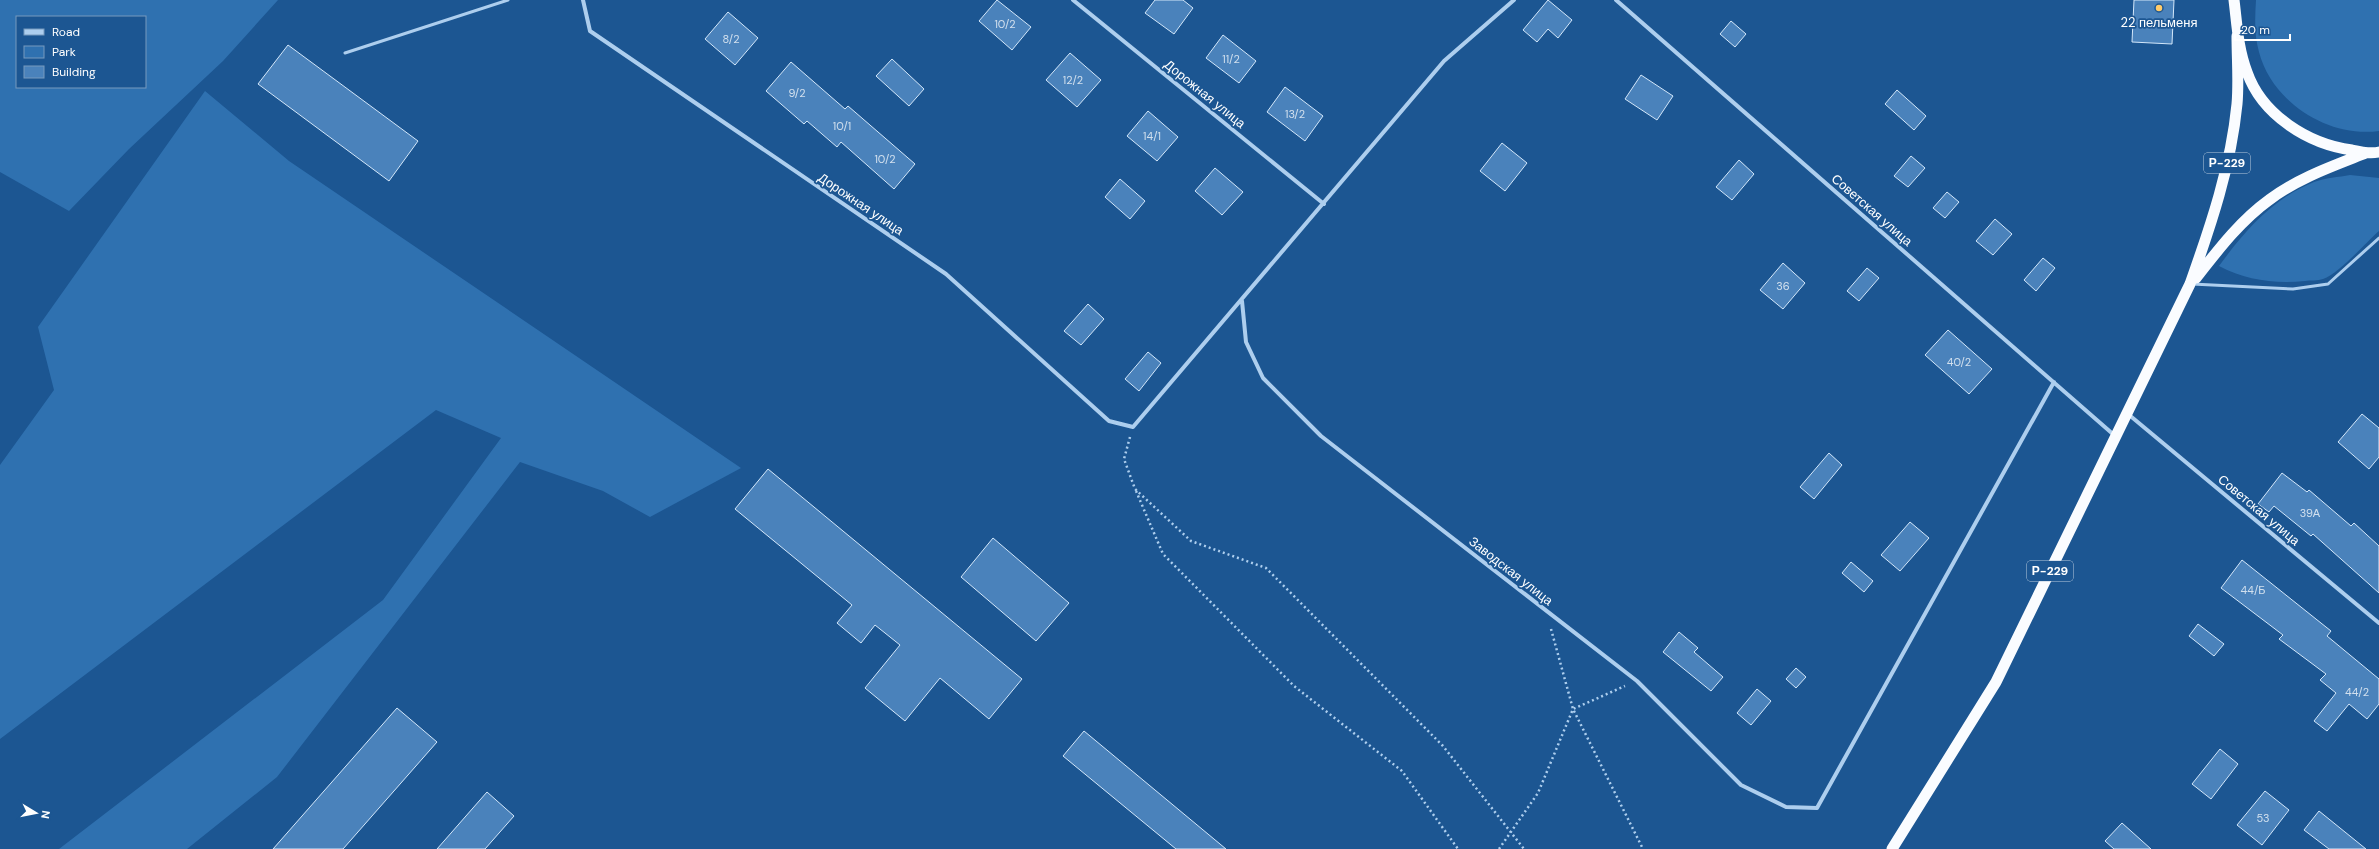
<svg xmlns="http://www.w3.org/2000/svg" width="2379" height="849" viewBox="0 0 2379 849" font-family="'DM Sans',sans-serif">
<rect width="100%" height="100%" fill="#1c5692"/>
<path fill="#2f71b0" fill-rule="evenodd" d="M 0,0 L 278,0 L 223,61 L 129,149 L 69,211 L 0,172 ZM 17,17 L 145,17 L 145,87 L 17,87 Z
M 2256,0 L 2379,0 L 2379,131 C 2328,138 2272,102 2259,52 C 2254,34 2255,18 2256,0 Z
M 205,91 L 289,161 L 741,468 L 650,517 L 603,491 L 520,462 L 277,777 L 187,849 L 59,849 L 383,600 L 501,438 L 436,410 L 0,739 L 0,465 L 54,390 L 38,327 Z
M 2350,175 L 2379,178 L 2379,231 C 2365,243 2340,273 2323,279 C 2318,281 2310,280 2305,281 C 2274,284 2246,280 2219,266 C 2244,232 2273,198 2314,182 C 2325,178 2339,177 2350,175 Z"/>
<path fill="#4a82bb" stroke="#d3e7fa" d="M 997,0 L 1031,27 L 1012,50 L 979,21 Z
M 1155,0 L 1183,0 L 1193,8 L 1174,34 L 1145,13 Z
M 1548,0 L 1572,20 L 1558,38 L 1548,29 L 1537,42 L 1523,30 Z
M 2134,0 L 2174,0 L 2172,44 L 2132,42 Z
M 728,12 L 758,38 L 735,65 L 705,39 Z
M 1731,21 L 1746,34 L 1735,47 L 1720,34 Z
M 1223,35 L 1256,61 L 1239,83 L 1206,58 Z
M 288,45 L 418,141 L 389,181 L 258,84 Z
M 1070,53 L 1101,80 L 1077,107 L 1046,80 Z
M 892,59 L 924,89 L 909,106 L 876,76 Z
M 791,62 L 845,109 L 848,106 L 915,164 L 894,189 L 841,142 L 837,147 L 807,121 L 804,124 L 766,91 Z
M 1641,75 L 1673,96 L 1657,120 L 1625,99 Z
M 1285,87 L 1323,116 L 1305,141 L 1267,112 Z
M 1897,90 L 1926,116 L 1914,130 L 1885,104 Z
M 1148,111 L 1178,137 L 1157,161 L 1127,136 Z
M 1502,143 L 1527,163 L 1505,191 L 1480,171 Z
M 1911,156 L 1925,168 L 1908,187 L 1894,176 Z
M 1739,160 L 1754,174 L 1732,200 L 1716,187 Z
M 1215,168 L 1243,192 L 1222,215 L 1195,191 Z
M 1120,179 L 1145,201 L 1130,219 L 1105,197 Z
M 1947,192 L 1959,202 L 1945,218 L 1933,208 Z
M 1995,219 L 2012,234 L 1993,255 L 1976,241 Z
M 2043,258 L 2055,268 L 2036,291 L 2024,280 Z
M 1783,263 L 1805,283 L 1783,309 L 1760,290 Z
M 1867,268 L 1879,278 L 1859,301 L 1847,291 Z
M 1088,304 L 1104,319 L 1081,345 L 1064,331 Z
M 1948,330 L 1992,369 L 1969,394 L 1925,355 Z
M 1148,352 L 1161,363 L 1139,391 L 1125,379 Z
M 2362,414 L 2379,428 L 2379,457 L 2369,469 L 2338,442 Z
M 1829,453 L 1842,465 L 1814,499 L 1800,487 Z
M 768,469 L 1022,679 L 989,719 L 940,678 L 905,721 L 865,688 L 900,645 L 875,625 L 861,643 L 837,623 L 852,605 L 735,509 Z
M 2282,473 L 2307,492 L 2309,490 L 2351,526 L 2354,523 L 2379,546 L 2379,593 L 2313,534 L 2311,536 L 2274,506 L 2269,512 L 2258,504 Z
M 1910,522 L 1929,538 L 1900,571 L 1881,555 Z
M 993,538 L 1069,603 L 1036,641 L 961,577 Z
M 2242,560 L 2331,631 L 2327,636 L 2379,679 L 2379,704 L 2367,719 L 2349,704 L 2327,731 L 2314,721 L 2336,693 L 2320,680 L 2326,674 L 2279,639 L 2283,635 L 2221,588 Z
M 1851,562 L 1873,581 L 1864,592 L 1842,573 Z
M 2198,624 L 2224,644 L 2214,656 L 2189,636 Z
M 1679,632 L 1698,648 L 1694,652 L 1723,677 L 1711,691 L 1663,652 Z
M 1796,668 L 1806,677 L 1796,688 L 1786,679 Z
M 1757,689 L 1771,701 L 1751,725 L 1737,713 Z
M 397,708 L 437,742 L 343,849 L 273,849 Z
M 1084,731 L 1226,849 L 1176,849 L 1063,756 Z
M 2220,749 L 2238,764 L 2211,799 L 2192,784 Z
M 2265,791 L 2289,810 L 2262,845 L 2237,825 Z
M 487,792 L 514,816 L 485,849 L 437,849 Z
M 2319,811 L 2366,849 L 2329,849 L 2304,830 Z
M 2122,823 L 2151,849 L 2114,849 L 2105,841 Z"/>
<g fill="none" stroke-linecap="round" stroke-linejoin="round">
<path stroke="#adceee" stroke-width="2.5" stroke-dasharray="2 3" stroke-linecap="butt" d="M 1130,437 L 1124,459 L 1135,489 L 1191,541 L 1266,568 L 1443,746 L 1524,849
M 1136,491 L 1163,554 L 1294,686 L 1402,771 L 1458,849
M 1551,629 L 1573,709 L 1643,849
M 1499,849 L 1538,793 L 1573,709 L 1625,686"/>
<path stroke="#adceee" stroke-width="3" d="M 345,53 L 508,0
M 2192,284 L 2293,289 L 2328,284 L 2379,238"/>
<path stroke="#adceee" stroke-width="4" d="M 583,0 L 590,31 L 946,274 L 1109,421 L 1133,427 L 1444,61 L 1514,0
M 1073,0 L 1324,204
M 1616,0 L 2114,435
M 1242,301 L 1246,342 L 1263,378 L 1321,436 L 1637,681 L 1741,785 L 1786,807 L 1817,808 L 2054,382
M 2128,414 L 2379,623"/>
<path stroke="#fafcff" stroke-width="11" d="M 2234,0 C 2237,24 2238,49 2247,72 C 2262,115 2308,144 2352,150 C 2361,152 2370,154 2379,152
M 2196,278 C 2218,250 2240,221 2269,200 C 2298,178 2333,166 2366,153
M 1892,849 L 1996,682 L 2190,284 C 2211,225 2231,166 2237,104 C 2239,82 2237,59 2237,36"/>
</g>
<circle fill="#fecb6b" stroke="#1c5692" stroke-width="1.5" cx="2159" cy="8" r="4"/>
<g text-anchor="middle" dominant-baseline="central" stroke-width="3.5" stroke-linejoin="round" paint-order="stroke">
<g font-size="11" fill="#d2e0ee">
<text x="1005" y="24">10/2</text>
<text x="731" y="39">8/2</text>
<text x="1231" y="59">11/2</text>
<text x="1073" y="80">12/2</text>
<text x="797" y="93">9/2</text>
<text x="1295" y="114">13/2</text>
<text x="842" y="126">10/1</text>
<text x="1152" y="136">14/1</text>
<text x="885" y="159">10/2</text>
<text x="1783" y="286">36</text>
<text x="1959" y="362">40/2</text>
<text x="2310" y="513">39А</text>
<text x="2253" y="590">44/Б</text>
<text x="2357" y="692">44/2</text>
<text x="2263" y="818">53</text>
</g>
<g fill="#1c5692" stroke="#bbccde" stroke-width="1">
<rect x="2204" y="153" width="46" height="20" rx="3"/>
<rect x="2027" y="561" width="46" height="20" rx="3"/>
</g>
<g font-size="12" font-weight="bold" fill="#fff">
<text x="2227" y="163">Р-229</text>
<text x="2050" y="571">Р-229</text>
</g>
<g font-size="13" fill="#fff" stroke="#1c5692">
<text x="2159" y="22">22 пельменя</text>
</g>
<g font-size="13" fill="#fff" stroke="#1c5692">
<text transform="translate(1205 94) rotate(39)">Дорожная улица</text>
<text transform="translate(861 204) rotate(34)">Дорожная улица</text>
<text transform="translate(1872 210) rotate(41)">Советская улица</text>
<text transform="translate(2259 510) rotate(40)">Советская улица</text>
<text transform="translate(1511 571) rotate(38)">Заводская улица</text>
</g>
</g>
<rect x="16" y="16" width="130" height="72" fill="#1c5692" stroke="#779abe"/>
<rect x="24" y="29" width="20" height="6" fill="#adceee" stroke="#779abe"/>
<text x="52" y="36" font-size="12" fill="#ffffff">Road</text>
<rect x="24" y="46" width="20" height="12" fill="#2f71b0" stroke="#779abe"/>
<text x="52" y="56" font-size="12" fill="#ffffff">Park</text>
<rect x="24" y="66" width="20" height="12" fill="#4a82bb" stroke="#779abe"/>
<text x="52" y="76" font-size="12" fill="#ffffff">Building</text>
<g transform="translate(36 813) rotate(100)" stroke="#1c5692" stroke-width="3" paint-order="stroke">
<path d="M0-3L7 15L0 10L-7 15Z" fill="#ffffff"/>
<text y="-6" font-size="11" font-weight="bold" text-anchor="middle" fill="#ffffff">N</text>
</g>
<path d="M2235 34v6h55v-6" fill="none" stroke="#ffffff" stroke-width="2"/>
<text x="2241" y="34" font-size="12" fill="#ffffff" stroke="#1c5692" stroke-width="3" paint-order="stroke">20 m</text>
</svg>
